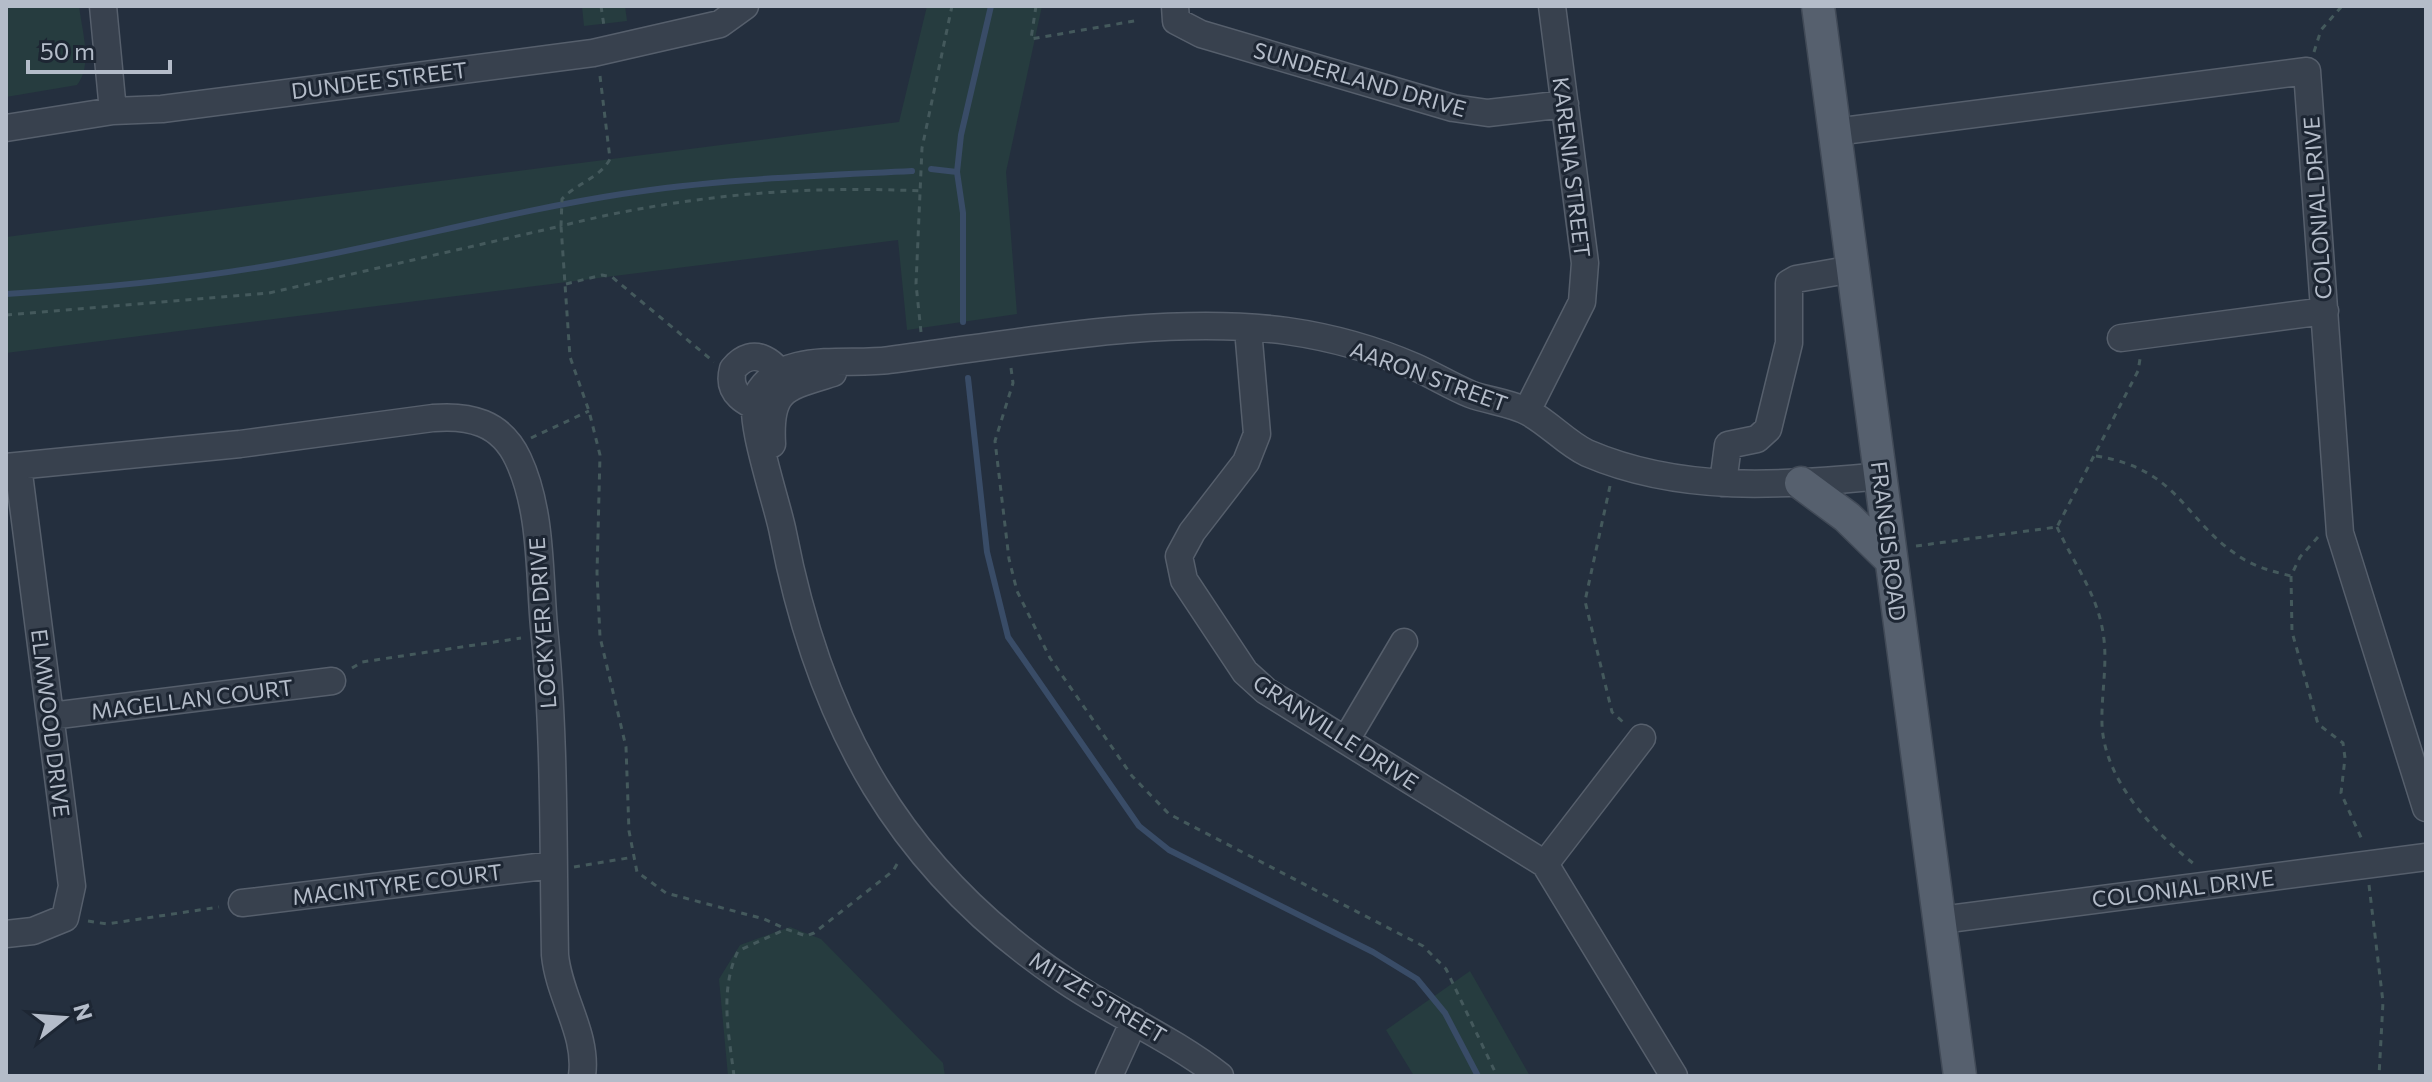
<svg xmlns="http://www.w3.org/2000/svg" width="2432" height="1082" viewBox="0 0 2432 1082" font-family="Commissioner,sans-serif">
<rect width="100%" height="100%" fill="#242f3e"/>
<path fill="#263c3f" d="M 6,6 L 79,6 C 82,31 93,65 77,85 L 6,97 Z
M 582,6 L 625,6 L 627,21 L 584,26 Z
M 927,6 L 1042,6 L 1006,172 L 1017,314 L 907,330 L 898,240 L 6,353 L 6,237 L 899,122 Z
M 790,927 L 821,939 L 943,1063 L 945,1076 L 728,1076 L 719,979 L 740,945 Z
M 1470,971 L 1530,1076 L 1414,1076 L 1386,1030 Z"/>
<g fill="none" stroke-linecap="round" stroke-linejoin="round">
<path stroke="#394c67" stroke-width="6" d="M 931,169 L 957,172
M 6,294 C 104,288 199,279 295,261 C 405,241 512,211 622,194 C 718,179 815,176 912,171
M 963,322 L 963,213 L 957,172 L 961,135 L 991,6
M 968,378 L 987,552 L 1008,637 L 1139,826 L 1169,850 L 1373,952 L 1417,979 L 1445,1013 L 1478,1076"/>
<g stroke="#565f6c" stroke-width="29">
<path id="minor" d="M 103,6 L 113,111
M 1175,6 L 1176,21 L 1201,34 L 1453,108 L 1488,113 L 1565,104
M 6,128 L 113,111 L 162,109 L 593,53 L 720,24 L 745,6
M 1835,132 L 2307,71 L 2340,533 L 2426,808
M 1248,329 L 1257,434 L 1246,462 L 1192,532 L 1179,556 L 1184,580 L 1245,672 L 1266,691 L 1545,864 L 1674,1076
M 2121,338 L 2325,311
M 1527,411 L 1582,302 L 1585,263 L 1552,6
M 768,412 C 747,403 726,395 733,369 C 754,343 777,363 787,386
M 772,444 C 769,389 784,388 833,373
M 6,467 L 240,444 L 433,418 C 469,415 501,422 518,459 C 542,510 539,572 544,627 C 555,735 553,846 555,955 C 559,997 588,1034 582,1076
M 1723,483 L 1728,445 L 1757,439 L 1768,429 L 1789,343 L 1789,283 L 1796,279 L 1853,269
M 51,716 L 332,681
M 1346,740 L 1404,642
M 1545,864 L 1642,738
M 242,903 L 553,865
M 1941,920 L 2426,857
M 6,934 L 33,931 L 65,918 L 72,886 L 18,466
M 1109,1076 L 1134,1021
M 1220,1076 C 1171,1038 1114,1014 1063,979 C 899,869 820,724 783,533 C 778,505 746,415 757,395 C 781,350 848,366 889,360 C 1015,344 1162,314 1287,331 C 1329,337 1376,350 1415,367 C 1433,375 1451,386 1470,394 C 1489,401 1511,403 1528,412 C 1549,423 1566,443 1587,453 C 1680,493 1783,486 1880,476"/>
</g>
<g stroke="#414a57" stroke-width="35">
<path id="major" d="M 1818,6 L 1960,1076
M 1801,483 L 1847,517 L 1891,560"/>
</g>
<path stroke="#44595c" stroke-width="3" stroke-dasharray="6 6" stroke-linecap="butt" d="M 601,6 L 604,26
M 1036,6 L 1031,39 L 1140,20
M 2314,52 L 2321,30 L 2342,6
M 600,76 L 610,159 C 600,178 577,183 562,199 L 561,226 C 679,196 800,185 921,191
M 566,284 L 602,275 L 612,277 L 714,362
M 6,315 L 269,293 L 561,226 L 570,357 L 589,411 L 600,455 L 597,573 L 600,637 L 626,747 L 629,831 L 637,872 L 666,893 L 764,919 L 786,929
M 921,332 L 916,284 L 922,148 L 952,6
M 1011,368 L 1013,383 L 995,441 L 1009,559 L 1017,591 L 1050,658 L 1132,776 L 1169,814 L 1423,946 L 1446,969 L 1497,1076
M 531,438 L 589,411
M 2096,456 C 2183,470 2183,523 2245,560 C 2259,568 2275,572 2291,576
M 1610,486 L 1585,601 L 1612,712 L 1624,723
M 2057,527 C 2072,560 2095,591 2102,627 C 2109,660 2101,691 2102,724 C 2104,780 2153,831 2194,864
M 2318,537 L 2300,557 L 2291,576 L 2292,632 L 2318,724 L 2343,743 L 2345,758 L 2341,793 L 2363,842
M 1916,546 L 2057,527 L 2138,371 L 2140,359
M 352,668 L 362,662 L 521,638
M 574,867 L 634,857
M 2369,885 L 2383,1002 L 2379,1076
M 88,921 L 107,924 L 219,907
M 734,1076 C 729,1034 719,991 738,951 L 786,929 L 806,936 L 814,933 L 893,871 L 900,859"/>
<use href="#minor" stroke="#38414e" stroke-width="26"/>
<use href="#major" stroke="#56606e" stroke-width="32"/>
</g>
<g text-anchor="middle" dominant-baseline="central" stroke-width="6" stroke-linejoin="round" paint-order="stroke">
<g font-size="22" fill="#b4bcc9" stroke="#1d2633">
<text transform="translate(1360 79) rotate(16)">SUNDERLAND DRIVE</text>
<text transform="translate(379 80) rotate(-7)">DUNDEE STREET</text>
<text transform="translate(1572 167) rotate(83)">KARENIA STREET</text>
<text transform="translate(2317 208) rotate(-94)">COLONIAL DRIVE</text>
<text transform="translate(1429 376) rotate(20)">AARON STREET</text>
<text transform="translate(1889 541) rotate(83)">FRANCIS ROAD</text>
<text transform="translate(542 623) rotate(-94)">LOCKYER DRIVE</text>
<text transform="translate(192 699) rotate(-7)">MAGELLAN COURT</text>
<text transform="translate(51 723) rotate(83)">ELMWOOD DRIVE</text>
<text transform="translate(1336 732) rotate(33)">GRANVILLE DRIVE</text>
<text transform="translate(397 884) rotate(-7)">MACINTYRE COURT</text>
<text transform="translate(2183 888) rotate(-7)">COLONIAL DRIVE</text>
<text transform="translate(1098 997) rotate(31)">MITZE STREET</text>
</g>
</g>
<rect width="2432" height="1082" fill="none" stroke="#b4bcc9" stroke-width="16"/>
<g transform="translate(64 1018) rotate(73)" stroke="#1d2633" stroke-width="6" paint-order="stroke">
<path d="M0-6L14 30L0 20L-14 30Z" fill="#b4bcc9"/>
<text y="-12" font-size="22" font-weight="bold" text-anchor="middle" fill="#b4bcc9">N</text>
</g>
<path d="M28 60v12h142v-12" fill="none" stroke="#b4bcc9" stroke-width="4"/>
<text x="40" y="60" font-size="24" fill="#b4bcc9" stroke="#1d2633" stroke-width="6" paint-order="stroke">50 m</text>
</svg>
